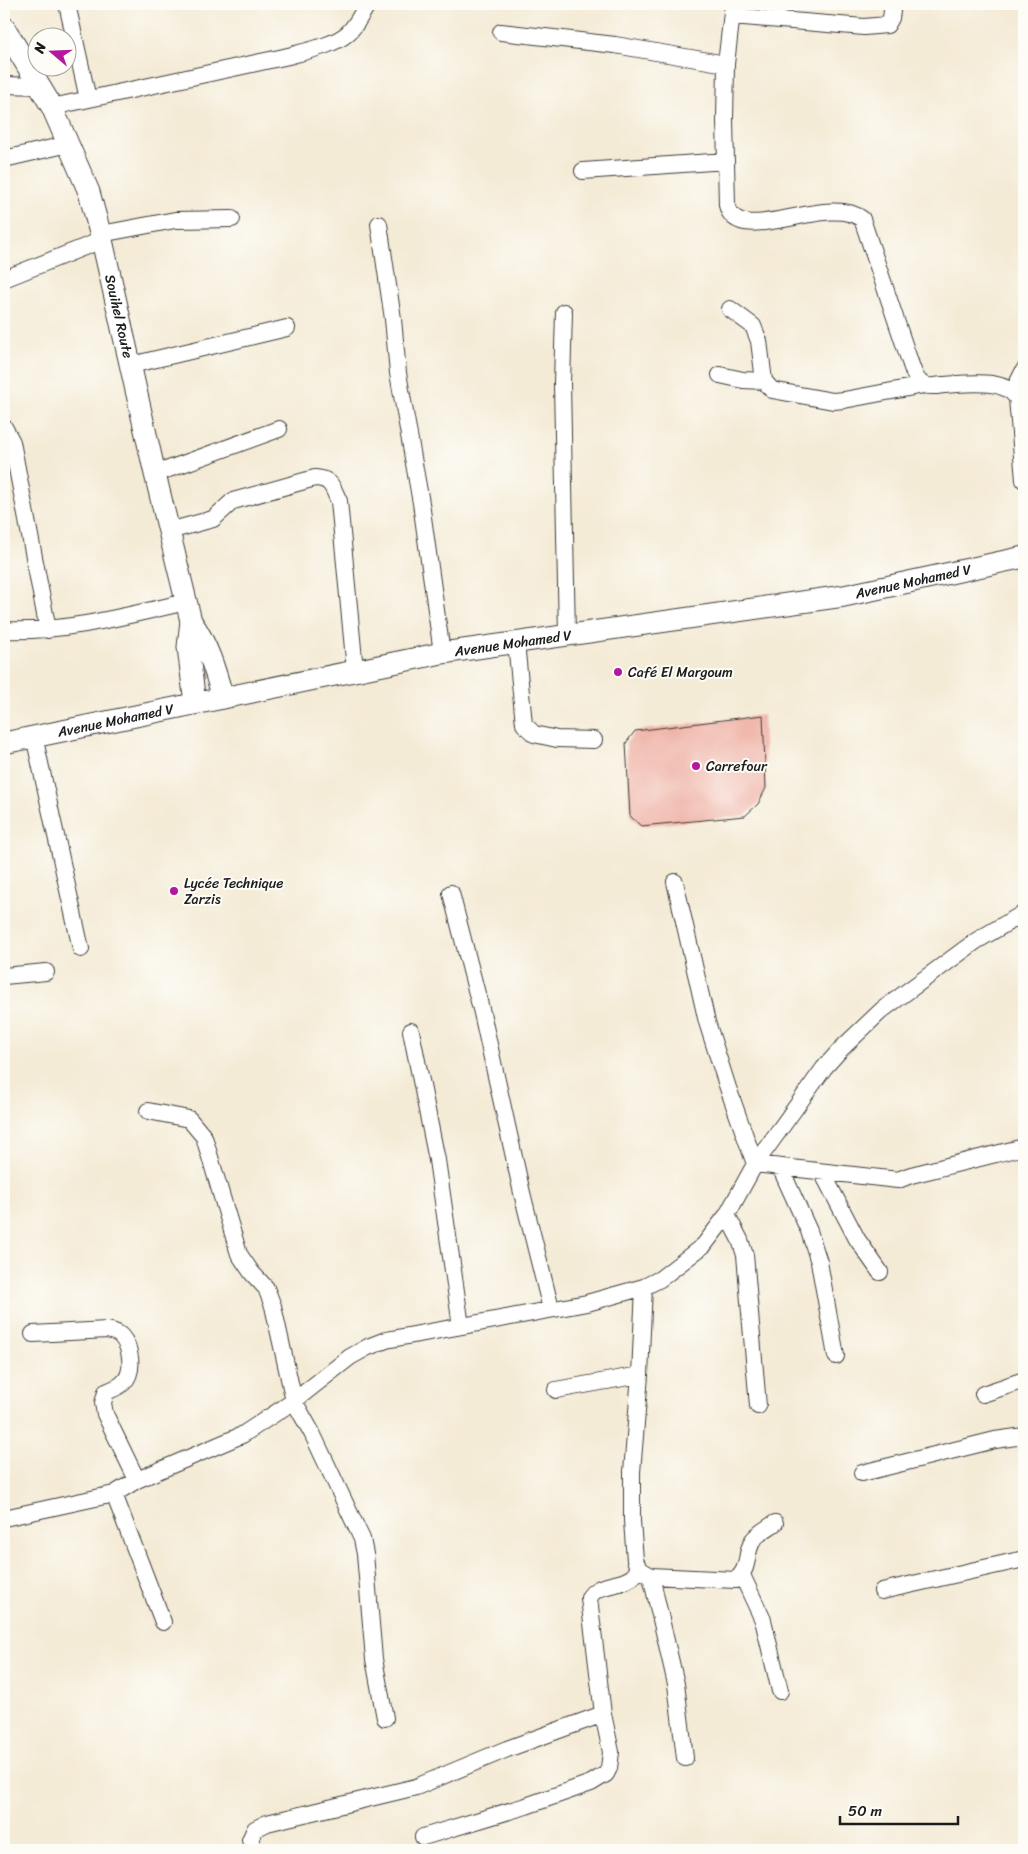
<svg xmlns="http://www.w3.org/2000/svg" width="1028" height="1854" viewBox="0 0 1028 1854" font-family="Sriracha,sans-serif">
<rect width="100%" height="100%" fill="#fdfcf7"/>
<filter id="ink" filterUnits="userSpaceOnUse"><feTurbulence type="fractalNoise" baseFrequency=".02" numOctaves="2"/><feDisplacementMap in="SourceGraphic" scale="10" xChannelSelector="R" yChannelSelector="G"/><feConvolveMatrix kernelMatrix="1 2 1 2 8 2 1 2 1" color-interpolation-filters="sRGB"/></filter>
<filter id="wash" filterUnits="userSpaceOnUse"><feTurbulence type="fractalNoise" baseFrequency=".0096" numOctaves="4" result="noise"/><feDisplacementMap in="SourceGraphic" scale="20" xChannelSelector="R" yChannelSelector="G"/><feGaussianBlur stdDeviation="1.12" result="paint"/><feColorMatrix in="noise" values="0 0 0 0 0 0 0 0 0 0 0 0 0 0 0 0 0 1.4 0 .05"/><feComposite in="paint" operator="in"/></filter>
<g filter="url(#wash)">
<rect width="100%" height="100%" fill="#f4ebd6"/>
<g id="blocks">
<path fill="#efb1a5" d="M 763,715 L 766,788 L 758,804 L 745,816 L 641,826 L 630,816 L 626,743 L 635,731 Z"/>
</g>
</g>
<g filter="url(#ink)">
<use href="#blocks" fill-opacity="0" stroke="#3c3b38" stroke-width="1"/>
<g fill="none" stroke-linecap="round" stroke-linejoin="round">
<g stroke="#3c3b38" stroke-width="18">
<path id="minor" d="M 67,4 L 88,99
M 733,4 L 726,64 L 725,120 L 727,205 C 738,250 827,192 862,219 L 910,362 C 913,370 915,381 924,385 C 929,387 937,386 943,385 C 965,384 1004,377 1017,398 L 1024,480
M 732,16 L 864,27 L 887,25 L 891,18 L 893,4
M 501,32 L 615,45 L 726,64
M 4,85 L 40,86
M 52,107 L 284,57 C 302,52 334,46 348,33 C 357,25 361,14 368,4
M 4,159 L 69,144
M 583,171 L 726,161
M 379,224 L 393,319 L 398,373 L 421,503 L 442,653
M 101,234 L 175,220 L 232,219
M 4,279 L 102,240
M 730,309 L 753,326 L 759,341 L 764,381 L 772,390 L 833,401 L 844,400 L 924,385
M 564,312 L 562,384 L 567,635
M 131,365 L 287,328
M 720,375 L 743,380 L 764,381
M 1013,392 L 1024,370
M 4,427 L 12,442 L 48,630
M 155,474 L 279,429
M 169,531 L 213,519 L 233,501 L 315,478 C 332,479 332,487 339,501 L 355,670
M 4,630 C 66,633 127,615 187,602
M 516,642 L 524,724 L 534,734 L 557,739 L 594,740
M 34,736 L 81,949
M 675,882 L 707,1022 L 728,1088 L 755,1164 L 898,1180 L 911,1175 L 1024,1147
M 451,893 L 482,1013 L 522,1193 L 551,1309
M 4,976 L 46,972
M 411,1031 L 437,1160 L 461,1326
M 148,1111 L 189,1119 L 204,1137 L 239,1254 L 252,1273 L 266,1288 L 273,1306 L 294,1401 L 312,1433 L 362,1539 L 365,1554 L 374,1659 L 385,1718
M 780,1167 L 809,1231 L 819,1262 L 836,1356
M 822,1172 L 857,1239 L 880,1272
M 727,1215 L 740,1240 L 745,1255 L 758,1406
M 644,1287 L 640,1375 L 632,1472 L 632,1521 L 635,1560 L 639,1569 L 651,1576 L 736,1580 C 751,1567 744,1555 753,1540 C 758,1533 768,1528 775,1523
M 33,1334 L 107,1330 C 111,1331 117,1332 121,1336 C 131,1347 135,1372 123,1383 C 119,1387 111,1390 106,1392 L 103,1403 L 105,1414 L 137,1480
M 556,1390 L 640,1375
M 983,1394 L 1024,1380
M 862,1473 L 995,1440 L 1024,1436
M 114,1494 L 163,1622
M 4,1518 L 114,1494 L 137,1480 L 242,1435 L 294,1401 L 350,1357 L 368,1347 L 386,1340 L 587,1303 L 644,1287 L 660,1279 L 704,1245 L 727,1215 L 755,1164 L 824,1068 L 841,1049 L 882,1010 L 976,941 L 1024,913
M 742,1575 L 763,1620 L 780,1691
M 651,1576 L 676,1684 L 685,1758
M 882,1591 L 1024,1559
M 423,1837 L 526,1806 L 591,1783 L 606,1774 L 609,1768 L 611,1752 L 603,1714 L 589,1598 C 596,1583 618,1587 631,1578 C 634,1576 637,1572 639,1569
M 255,1850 L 250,1840 L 255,1829 L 267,1823 L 416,1787 L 507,1749 L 603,1714"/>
</g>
<g stroke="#3c3b38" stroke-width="23">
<g id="major">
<path id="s1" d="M 4,27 L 52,107 L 89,192 L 102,240 L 155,474 L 191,621 C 208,645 215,670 223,698"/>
<path d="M 191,621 L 188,647 L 195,703"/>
<path id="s2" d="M 4,743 L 442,653 L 844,596 L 1024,557"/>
</g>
</g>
<use href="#minor" stroke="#fff" stroke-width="16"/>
<use href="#major" stroke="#fff" stroke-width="21"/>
</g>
</g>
<g fill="#b5179e" stroke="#fdfcf7" stroke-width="2">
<circle cx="618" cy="672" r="5"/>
<circle cx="696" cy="766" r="5"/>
<circle cx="174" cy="891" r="5"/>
</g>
<g text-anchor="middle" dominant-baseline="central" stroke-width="4" stroke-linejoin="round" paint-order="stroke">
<g font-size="14" fill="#1c1c1c" stroke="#fdfcf7">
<text stroke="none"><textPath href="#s1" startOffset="314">Souihel Route</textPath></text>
<text stroke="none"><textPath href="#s2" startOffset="924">Avenue Mohamed V</textPath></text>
<text stroke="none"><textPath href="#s2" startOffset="519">Avenue Mohamed V</textPath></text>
<text stroke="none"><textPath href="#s2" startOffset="114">Avenue Mohamed V</textPath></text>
</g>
<g font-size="14" fill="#1c1c1c" stroke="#fdfcf7" text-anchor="start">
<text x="628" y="672">Café El Margoum</text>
<text x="706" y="766">Carrefour</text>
<text x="184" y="883">Lycée Technique<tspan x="184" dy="16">Zarzis</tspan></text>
</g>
</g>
<rect width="1028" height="1854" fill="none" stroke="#fdfcf7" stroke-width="20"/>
<g transform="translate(52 52) rotate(289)"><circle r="24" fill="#fdfcf7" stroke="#a3a29f"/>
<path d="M0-4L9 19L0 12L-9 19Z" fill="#b5179e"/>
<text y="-8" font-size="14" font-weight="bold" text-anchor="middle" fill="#1c1c1c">N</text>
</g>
<path d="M840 1816v8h118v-8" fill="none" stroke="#1c1c1c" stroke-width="2.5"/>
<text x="848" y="1816" font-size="15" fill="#1c1c1c" stroke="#fdfcf7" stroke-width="4" paint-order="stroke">50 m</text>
</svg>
